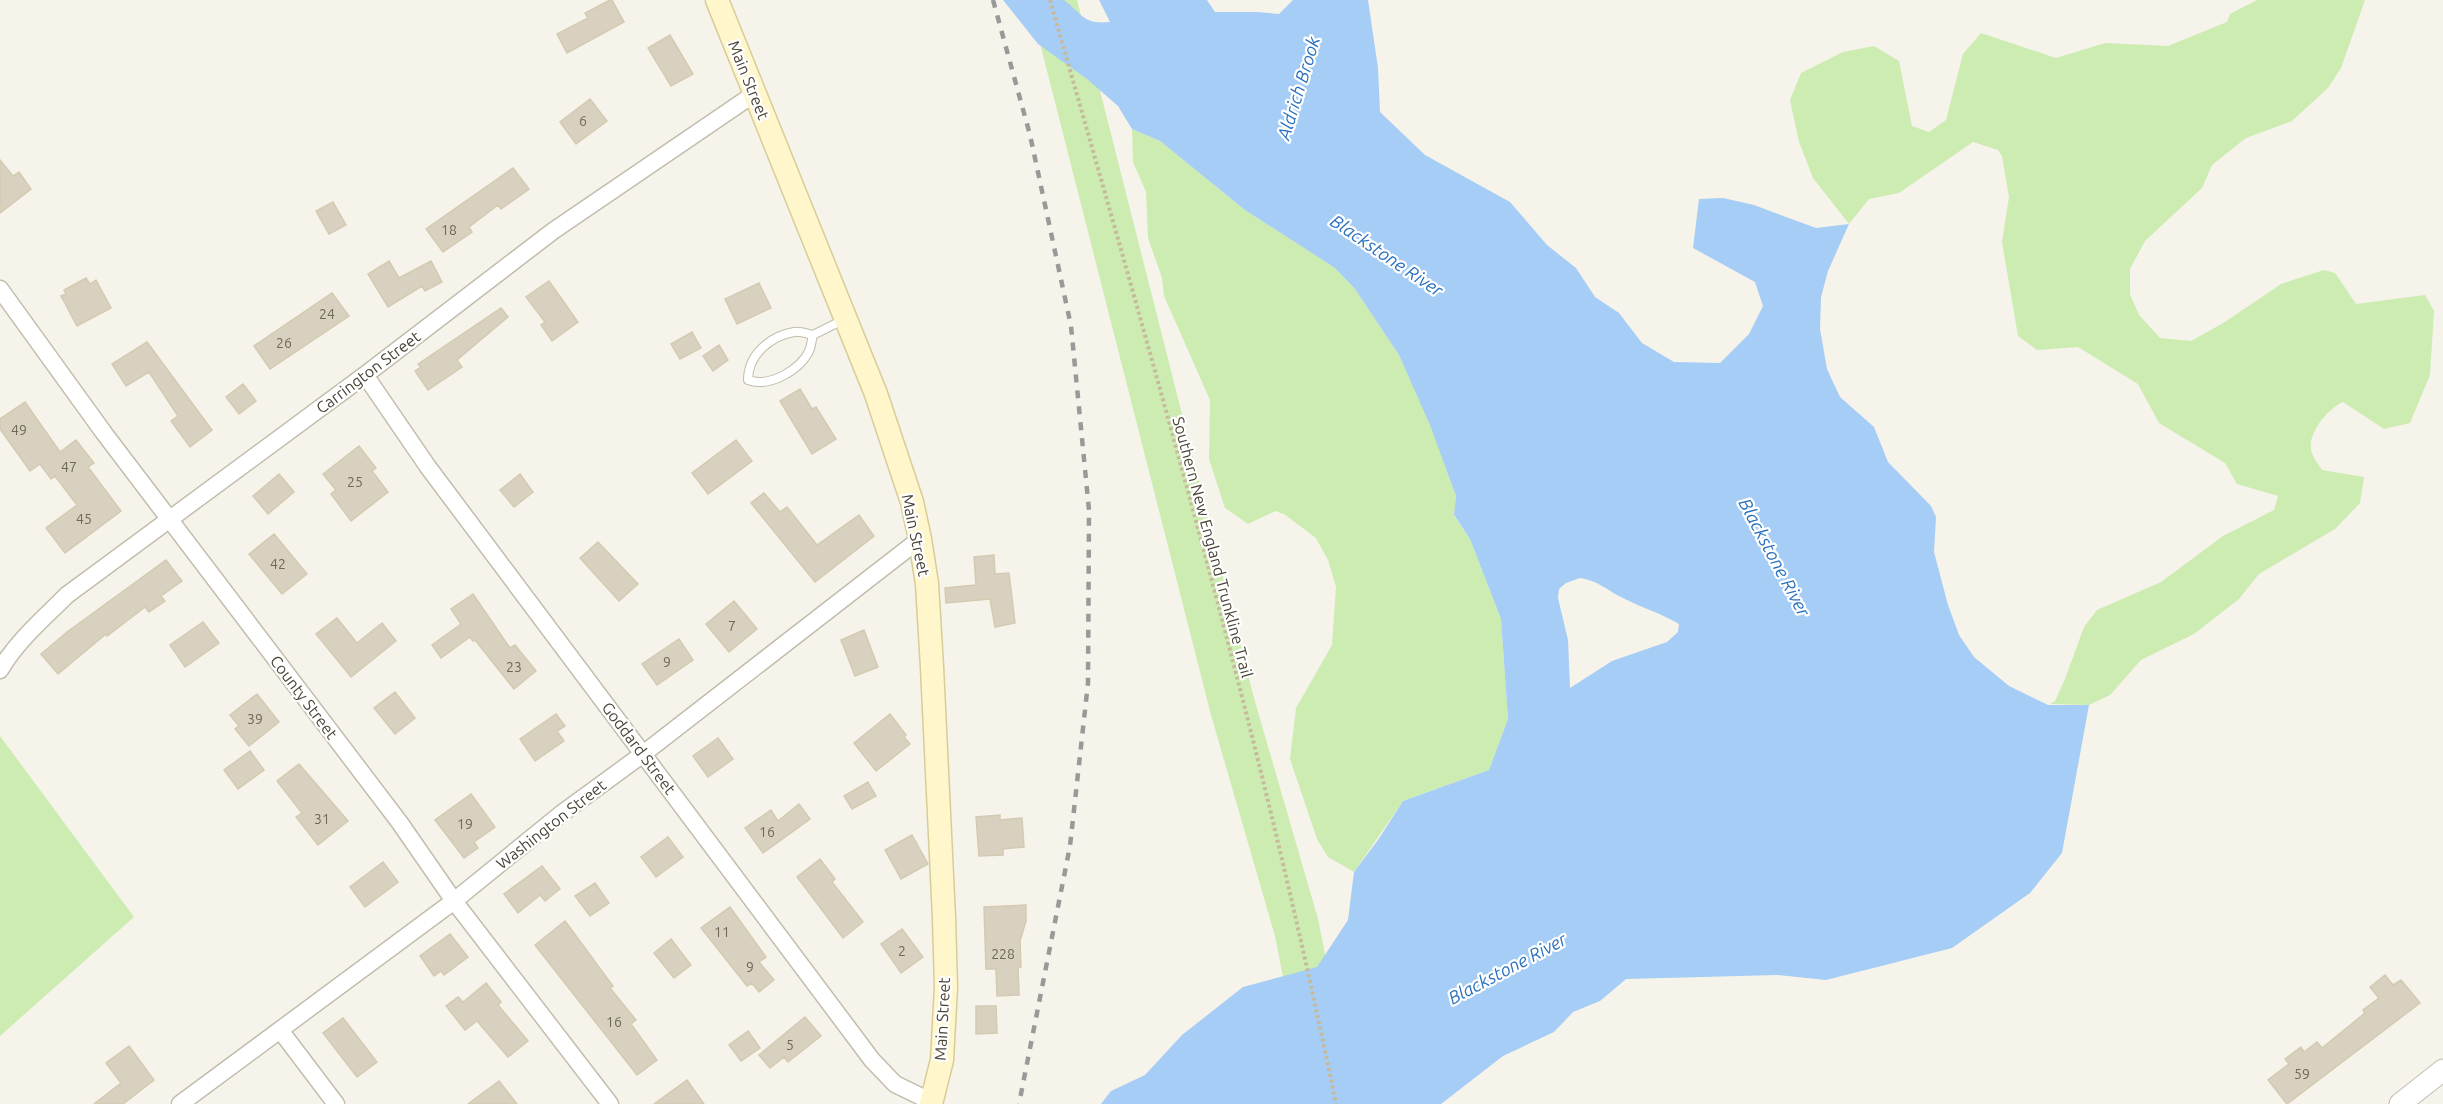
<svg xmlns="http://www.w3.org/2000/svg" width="2443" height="1104" viewBox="0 0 2443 1104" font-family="Ubuntu,sans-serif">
<rect width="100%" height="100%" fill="#f6f3ea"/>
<path fill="#ccecb2" d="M 1029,0 L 1077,0 L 1254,698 L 1318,919 L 1355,1104 L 1308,1104 L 1275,936 L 1211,715 Z
M 2257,0 L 2365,0 L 2341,68 L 2328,88 L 2292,121 L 2246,138 L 2212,165 L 2202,188 L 2145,241 L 2130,269 L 2130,294 L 2139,315 L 2160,338 L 2191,341 L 2225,322 L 2281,284 L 2324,270 L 2335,273 L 2356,304 L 2425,295 L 2434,311 L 2430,375 L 2410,423 L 2384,429 L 2343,402 C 2328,408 2305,436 2312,453 C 2314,459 2319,465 2322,470 L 2364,477 L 2360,503 L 2335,529 L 2259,574 L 2239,599 L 2194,634 L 2141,660 L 2110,695 L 2089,705 L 2050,704 L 2055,701 L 2065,679 L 2084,627 L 2097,610 L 2161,582 L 2223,536 L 2274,510 L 2278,496 L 2237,484 L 2225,463 L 2159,423 L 2138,384 L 2078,347 L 2037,350 L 2018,336 L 2002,242 L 2009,197 L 2002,156 L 1998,150 L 1973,142 L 1899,193 L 1869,199 L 1849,224 L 1813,178 L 1799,142 L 1790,100 L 1801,73 L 1843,52 L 1874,46 L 1899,61 L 1912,126 L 1929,132 L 1946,120 L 1963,54 L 1981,33 L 2056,58 L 2105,43 L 2168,46 L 2227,22 L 2230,14 Z
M 1132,129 L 1160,141 L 1245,210 L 1335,268 L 1355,289 L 1399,355 L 1431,425 L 1456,496 L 1454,516 L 1470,539 L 1501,619 L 1508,719 L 1489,770 L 1403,801 L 1354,872 L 1328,857 L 1317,839 L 1290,759 L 1296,708 L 1332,645 L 1336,587 L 1328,560 L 1316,538 L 1284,514 L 1275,511 L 1248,524 L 1225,508 L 1209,459 L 1210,400 L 1164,296 L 1162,278 L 1148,238 L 1146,192 L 1133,162 Z
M 0,736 L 134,917 L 0,1036 Z"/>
<path fill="#a5cdf5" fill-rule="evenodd" d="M 1003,0 L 1064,0 C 1082,13 1082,25 1110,22 L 1099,0 L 1207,0 L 1215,12 L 1257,12 L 1279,14 L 1293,0 L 1368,0 L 1378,68 L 1380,112 L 1425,155 L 1510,202 L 1547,245 L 1576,268 L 1595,297 L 1619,313 L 1642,343 L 1674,362 L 1720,363 L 1749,334 L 1763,306 L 1755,282 L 1693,248 L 1699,199 L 1723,198 L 1754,205 L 1816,228 L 1849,224 L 1828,271 L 1821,297 L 1820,329 L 1827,369 L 1840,397 L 1874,427 L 1888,462 L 1931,506 L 1936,517 L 1934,552 L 1948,605 L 1959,635 L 1974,657 L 2009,686 L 2048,705 L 2089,705 L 2062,853 L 2030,893 L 1952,948 L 1826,980 L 1777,975 L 1626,979 L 1600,1001 L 1573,1012 L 1554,1032 L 1503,1056 L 1441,1104 L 1101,1104 L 1111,1091 L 1145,1075 L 1182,1035 L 1243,987 L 1317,967 L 1348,920 L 1354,872 L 1378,840 L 1403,801 L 1489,770 L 1508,719 L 1501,619 L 1470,539 L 1454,515 L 1456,496 L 1430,425 L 1399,355 L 1355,289 L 1335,268 L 1245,210 L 1160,141 L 1132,129 L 1118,106 L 1087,79 L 1038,44 ZM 1580,578 C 1597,580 1608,591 1623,598 C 1642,608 1661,613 1679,624 L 1678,632 L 1667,642 L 1612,661 L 1570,688 L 1568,640 L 1558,598 L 1559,589 L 1566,583 Z"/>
<path fill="#d8d1bf" stroke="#d4cab2" stroke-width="1.5" d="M 610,0 L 612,0 L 624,22 L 567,53 L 557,34 L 588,18 L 585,13 Z
M 670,35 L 693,74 L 671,86 L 648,48 Z
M 590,99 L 607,121 L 576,144 L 560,122 Z
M 0,160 L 13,176 L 19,172 L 31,189 L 0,213 Z
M 513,168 L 529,189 L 501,209 L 498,205 L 469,227 L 472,232 L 443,252 L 426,229 Z
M 333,202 L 346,225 L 329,234 L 316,211 Z
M 389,261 L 399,278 L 431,261 L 442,282 L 425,291 L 422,286 L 388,307 L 368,274 Z
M 86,278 L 90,284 L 96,280 L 111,308 L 77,326 L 61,296 L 66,294 L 64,290 Z
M 549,281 L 578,322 L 552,341 L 541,325 L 545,322 L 526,297 Z
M 759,283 L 771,308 L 737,324 L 725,299 Z
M 332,293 L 349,316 L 270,369 L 254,346 Z
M 501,308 L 508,317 L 457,360 L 462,367 L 428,390 L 415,371 L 421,367 L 418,364 Z
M 692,332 L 701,348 L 680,359 L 671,344 Z
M 147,342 L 212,430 L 190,447 L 171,421 L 178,416 L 149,372 L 126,386 L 112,364 Z
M 719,345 L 728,360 L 713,371 L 703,356 Z
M 243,384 L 256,401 L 239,414 L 226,397 Z
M 800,389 L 812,409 L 816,407 L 836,439 L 812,454 L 780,401 Z
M 25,402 L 60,452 L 76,440 L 94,463 L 88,467 L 121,511 L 65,553 L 46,528 L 77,505 L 55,476 L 51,479 L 40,464 L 30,471 L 0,429 L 0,419 Z
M 736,440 L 752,461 L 708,494 L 692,473 Z
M 359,446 L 376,468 L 372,471 L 388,492 L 351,521 L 331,494 L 336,490 L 323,474 Z
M 279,474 L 294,492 L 268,514 L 253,496 Z
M 520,474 L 533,492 L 514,507 L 500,490 Z
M 764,493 L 780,512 L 787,507 L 817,545 L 859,515 L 874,536 L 815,582 L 751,503 Z
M 274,534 L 307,574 L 282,594 L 249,554 Z
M 598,542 L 638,584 L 619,601 L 580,558 Z
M 994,555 L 995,574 L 1009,573 L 1015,623 L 995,627 L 990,599 L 946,603 L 945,588 L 976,585 L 974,557 Z
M 166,560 L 182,581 L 161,596 L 165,601 L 149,612 L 145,607 L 107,636 L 106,634 L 58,674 L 41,654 L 67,632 Z
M 473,594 L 510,648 L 515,645 L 536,671 L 514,689 L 475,640 L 473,641 L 470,637 L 441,658 L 432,645 L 461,624 L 451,609 Z
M 734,601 L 757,629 L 729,652 L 706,624 Z
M 337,618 L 357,643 L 382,623 L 396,641 L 351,677 L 316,634 Z
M 203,622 L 219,643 L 185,667 L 170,645 Z
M 864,630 L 878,667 L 855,676 L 841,640 Z
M 679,639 L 693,660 L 657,685 L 642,664 Z
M 395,692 L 415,718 L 395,734 L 374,708 Z
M 257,694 L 279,722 L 249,746 L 235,729 L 239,726 L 230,715 Z
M 556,714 L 565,726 L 557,731 L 564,741 L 535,761 L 520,739 Z
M 890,714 L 906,735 L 904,737 L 910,744 L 876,771 L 854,743 Z
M 718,738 L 733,759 L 708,777 L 693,756 Z
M 250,751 L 264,770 L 238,789 L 224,770 Z
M 299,764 L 348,821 L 318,845 L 296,817 L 302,813 L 277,781 Z
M 868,782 L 876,796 L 852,809 L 844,796 Z
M 471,794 L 495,827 L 474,842 L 478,848 L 464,858 L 435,820 Z
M 799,804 L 810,819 L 763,853 L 745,828 L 771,810 L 778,821 Z
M 1000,815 L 1000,820 L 1022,818 L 1024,847 L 1003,849 L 1003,855 L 979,856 L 976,817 Z
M 912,835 L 928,864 L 901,879 L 885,850 Z
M 668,837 L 683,857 L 656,877 L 641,857 Z
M 820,859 L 835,879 L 832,882 L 863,922 L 843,938 L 797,877 Z
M 383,862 L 398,882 L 365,907 L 350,887 Z
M 542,866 L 560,889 L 545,901 L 540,895 L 518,913 L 504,894 Z
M 595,883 L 609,903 L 590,916 L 575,896 Z
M 1026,905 L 1026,921 L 1020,941 L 1021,967 L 1018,967 L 1019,995 L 997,996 L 996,969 L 986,969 L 984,907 Z
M 730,907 L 766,957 L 759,962 L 774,980 L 759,992 L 752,983 L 747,986 L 701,928 Z
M 565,921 L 613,986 L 610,988 L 636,1020 L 631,1024 L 657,1060 L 637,1075 L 535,945 Z
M 902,929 L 923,957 L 901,973 L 881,944 Z
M 450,934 L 468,957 L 444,975 L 441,971 L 434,976 L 420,956 Z
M 671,939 L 691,965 L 674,978 L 654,953 Z
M 2385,975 L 2393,985 L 2401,980 L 2420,1003 L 2287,1104 L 2268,1080 L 2289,1064 L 2285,1059 L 2301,1047 L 2304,1052 L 2317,1042 L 2322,1048 L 2365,1013 L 2363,1010 L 2379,998 L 2370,987 Z
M 486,983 L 501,1002 L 498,1005 L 528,1041 L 508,1057 L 477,1021 L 465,1030 L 446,1006 L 458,997 L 463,1002 Z
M 976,1006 L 996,1006 L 997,1033 L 976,1034 Z
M 805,1017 L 821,1036 L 788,1062 L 784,1057 L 770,1068 L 759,1055 Z
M 343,1018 L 377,1062 L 357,1077 L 323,1033 Z
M 748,1031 L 760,1048 L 741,1061 L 729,1045 Z
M 129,1046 L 154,1080 L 123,1104 L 94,1104 L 121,1083 L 106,1063 Z
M 687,1080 L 704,1104 L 654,1104 Z
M 499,1081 L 517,1104 L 468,1104 Z"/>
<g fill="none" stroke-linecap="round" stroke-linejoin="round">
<g stroke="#c2bdac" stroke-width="10">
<path id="service" d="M 813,335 C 808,334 800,331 794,332 C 770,336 748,355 748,380 C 769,388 801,370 810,349 C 811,345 812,339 813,335 L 845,319"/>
</g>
<g stroke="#c2bdac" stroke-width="19">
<path id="minor" d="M 0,289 L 104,433 L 400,823 L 454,901 L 610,1104
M 365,375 L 428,467 L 872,1060 L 895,1084 L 932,1102
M 0,670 C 17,641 43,619 67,595 L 365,375 L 553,231 L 754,94
M 280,1030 L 336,1104
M 180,1104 L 454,901 L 561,814 L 643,754 L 920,539"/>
</g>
<g stroke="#c2bdac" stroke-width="23">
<path id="tertiary" d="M 2400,1104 L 2443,1070"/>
</g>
<g stroke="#d8cd98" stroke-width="25">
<path id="secondary" d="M 717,0 L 876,394 L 912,502 L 920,539 L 927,584 L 932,667 L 944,918 L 946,987 L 942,1060 L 931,1104"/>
</g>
<path stroke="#c5ba9c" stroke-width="4" stroke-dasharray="3 3" stroke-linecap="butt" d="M 1050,0 C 1154,365 1260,731 1336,1104"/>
<use href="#service" stroke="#fff" stroke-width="8"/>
<use href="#minor" stroke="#fff" stroke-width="16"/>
<use href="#tertiary" stroke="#fff" stroke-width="21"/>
<use href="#secondary" stroke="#fff7cb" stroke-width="22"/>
<path stroke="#999" stroke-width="4.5" stroke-dasharray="8 8" stroke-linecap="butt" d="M 993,0 L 1030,135 L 1071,326 L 1089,510 L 1088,683 L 1070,846 L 1019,1104"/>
</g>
<g text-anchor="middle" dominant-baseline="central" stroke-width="4.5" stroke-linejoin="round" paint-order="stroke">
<g font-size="14" fill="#6e685a">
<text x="583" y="121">6</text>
<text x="449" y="230">18</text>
<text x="327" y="314">24</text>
<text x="284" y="343">26</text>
<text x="19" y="430">49</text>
<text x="69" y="467">47</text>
<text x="355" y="482">25</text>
<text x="84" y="519">45</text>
<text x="278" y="564">42</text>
<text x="732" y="626">7</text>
<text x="667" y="662">9</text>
<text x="514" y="667">23</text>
<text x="255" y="719">39</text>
<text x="322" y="819">31</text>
<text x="465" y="824">19</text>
<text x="767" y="832">16</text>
<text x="722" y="932">11</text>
<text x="902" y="951">2</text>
<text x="1003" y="954">228</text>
<text x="750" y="967">9</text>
<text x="614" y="1022">16</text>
<text x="790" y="1045">5</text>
<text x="2302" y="1074">59</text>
</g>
<g font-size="16" fill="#4b4538" stroke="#fff">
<text transform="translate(749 80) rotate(68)">Main Street</text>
<text transform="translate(368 372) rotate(-37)">Carrington Street</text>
<text transform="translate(916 535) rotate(78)">Main Street</text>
<text transform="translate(1213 547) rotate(75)">Southern New England Trunkline Trail</text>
<text transform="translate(304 697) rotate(53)">County Street</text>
<text transform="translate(639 748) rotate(53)">Goddard Street</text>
<text transform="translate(551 824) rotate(-38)">Washington Street</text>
<text transform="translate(942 1019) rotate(-87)">Main Street</text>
</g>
<g font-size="18" font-style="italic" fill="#2971be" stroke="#fff">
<text transform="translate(1298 88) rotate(-73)">Aldrich Brook</text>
<text transform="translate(1387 255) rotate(34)">Blackstone River</text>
<text transform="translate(1775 557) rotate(62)">Blackstone River</text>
<text transform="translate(1507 968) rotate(-28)">Blackstone River</text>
</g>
</g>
</svg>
